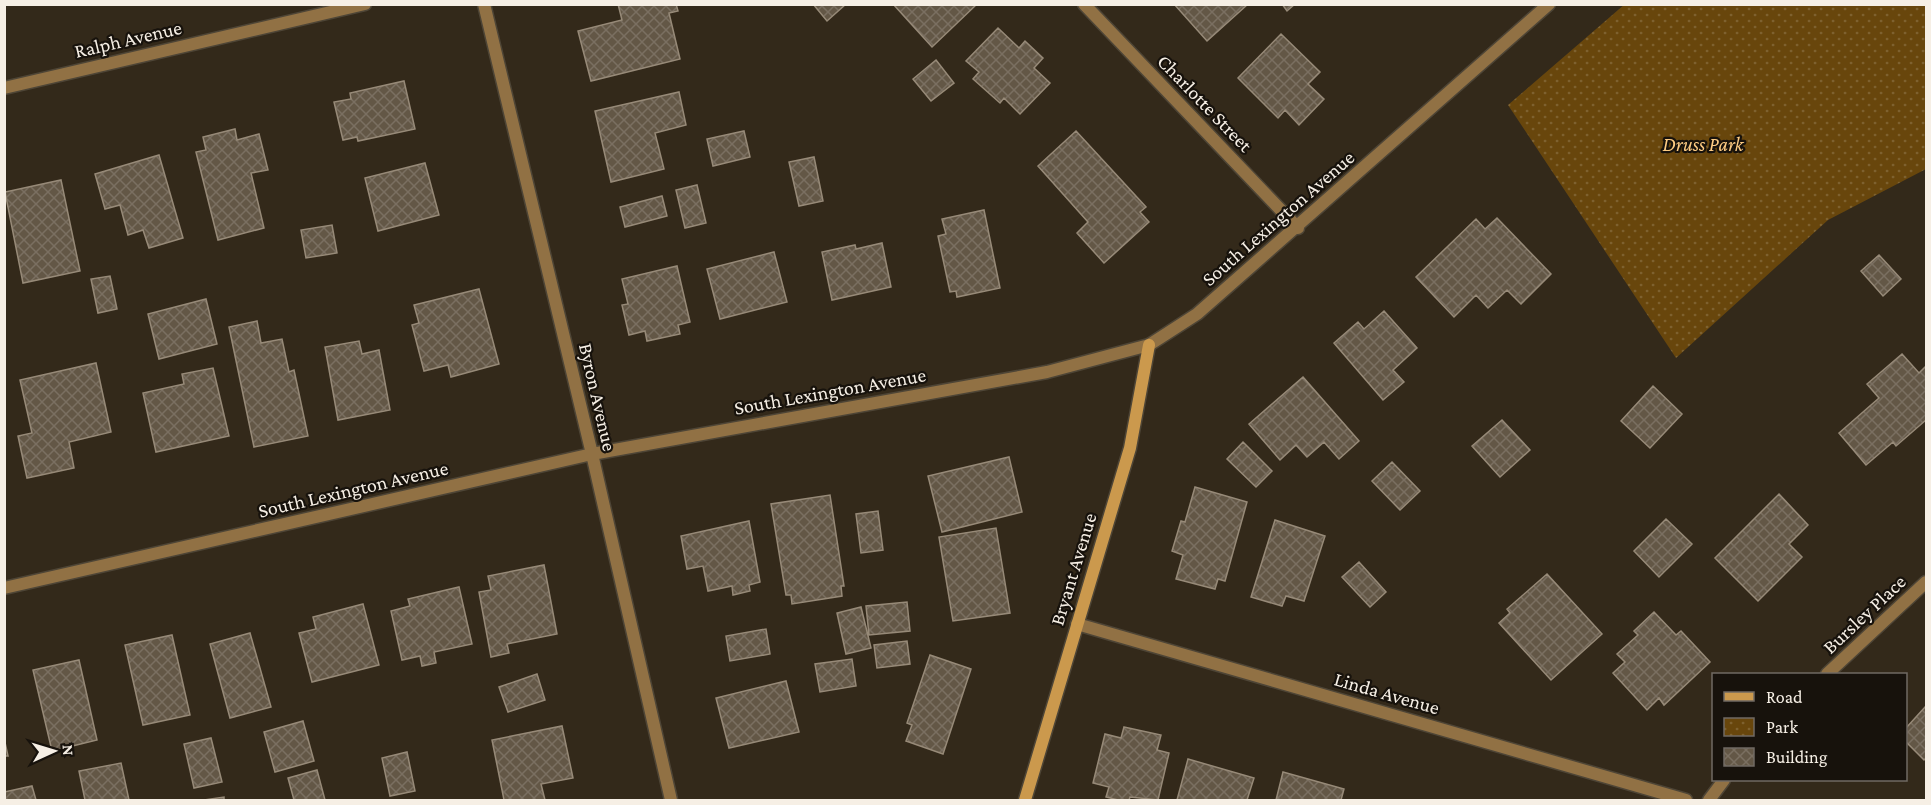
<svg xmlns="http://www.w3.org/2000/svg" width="1931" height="805" viewBox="0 0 1931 805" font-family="'Crimson Pro',serif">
<defs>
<pattern id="park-dots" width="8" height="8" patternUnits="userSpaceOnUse" patternTransform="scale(1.5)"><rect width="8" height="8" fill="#68460c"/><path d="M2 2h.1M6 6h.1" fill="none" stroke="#7e612f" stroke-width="1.8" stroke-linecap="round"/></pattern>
<pattern id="building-cross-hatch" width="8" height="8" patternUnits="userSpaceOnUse" patternTransform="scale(1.5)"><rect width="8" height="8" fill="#635746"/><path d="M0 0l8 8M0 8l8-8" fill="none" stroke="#7a6f61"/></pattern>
</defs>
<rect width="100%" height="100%" fill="#33291a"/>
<path fill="url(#park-dots)" d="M 1625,4 L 1926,5 L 1926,169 L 1828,220 L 1676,358 L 1508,105 Z"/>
<path fill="url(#building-cross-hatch)" stroke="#978a78" stroke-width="1.5" d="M 618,4 L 676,4 L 678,11 L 669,13 L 680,59 L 591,81 L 578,31 L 622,20 Z
M 813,4 L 846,4 L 827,21 Z
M 893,4 L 976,4 L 976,5 L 932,47 Z
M 1174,4 L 1248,4 L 1207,41 Z
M 1282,4 L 1295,4 L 1287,11 Z
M 998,28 L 1019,48 L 1025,41 L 1043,58 L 1034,68 L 1050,83 L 1020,114 L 1004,98 L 1000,103 L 973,79 L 979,72 L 966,61 Z
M 1281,34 L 1320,72 L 1308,84 L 1324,99 L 1299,125 L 1285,110 L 1278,118 L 1238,78 Z
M 936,60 L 954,83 L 931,101 L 913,79 Z
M 404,81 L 415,129 L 358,141 L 357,137 L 343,140 L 334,102 L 351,99 L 350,93 Z
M 679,92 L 686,125 L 655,133 L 664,169 L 611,182 L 595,111 Z
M 235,129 L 237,140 L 259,134 L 268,170 L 251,173 L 264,228 L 218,240 L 196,152 L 206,150 L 203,137 Z
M 744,131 L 750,157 L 713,166 L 707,139 Z
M 1076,131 L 1146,207 L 1140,212 L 1149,222 L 1104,263 L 1077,233 L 1088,222 L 1038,166 Z
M 159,155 L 183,238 L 149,248 L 143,230 L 128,235 L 120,205 L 105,209 L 95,174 Z
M 814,157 L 823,201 L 799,206 L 789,162 Z
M 425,163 L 439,215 L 378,231 L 365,178 Z
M 61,180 L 80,271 L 23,283 L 5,192 Z
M 697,185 L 706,223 L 685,228 L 676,190 Z
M 662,196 L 667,216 L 625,227 L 620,207 Z
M 984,210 L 1000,288 L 957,297 L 956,291 L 950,292 L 938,236 L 946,234 L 942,219 Z
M 1497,218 L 1551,274 L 1521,304 L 1507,290 L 1488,308 L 1476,295 L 1454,317 L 1416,277 L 1476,219 L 1485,229 Z
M 332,225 L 337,253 L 306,258 L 301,230 Z
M 882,243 L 891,287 L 832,300 L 822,252 L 855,245 L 856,249 Z
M 774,252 L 787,302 L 720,319 L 707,269 Z
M 1879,255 L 1901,279 L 1883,296 L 1861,271 Z
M 677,266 L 690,322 L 678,325 L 680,334 L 647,341 L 645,331 L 629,335 L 622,305 L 628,304 L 622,279 Z
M 110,276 L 117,309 L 98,313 L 91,279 Z
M 479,289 L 499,364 L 451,377 L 448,365 L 424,371 L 412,325 L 419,323 L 414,305 Z
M 206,299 L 217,344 L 159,359 L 148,314 Z
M 1384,311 L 1417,348 L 1393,370 L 1404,382 L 1383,400 L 1334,343 L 1358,322 L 1364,329 Z
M 257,321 L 261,343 L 282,339 L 289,372 L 294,370 L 308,436 L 254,447 L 229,327 Z
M 359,341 L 362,354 L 379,350 L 390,410 L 338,420 L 325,347 Z
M 1902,354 L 1919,373 L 1926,366 L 1926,420 L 1896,446 L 1893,442 L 1866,465 L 1839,433 L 1879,398 L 1867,384 Z
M 96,363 L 111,432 L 69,442 L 74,468 L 27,478 L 18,436 L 32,433 L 20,380 Z
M 213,368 L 229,436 L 156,452 L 143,393 L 184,384 L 182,374 Z
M 1303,377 L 1359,441 L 1339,459 L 1324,442 L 1307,457 L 1296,445 L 1280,460 L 1249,424 Z
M 1653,386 L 1682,414 L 1650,448 L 1621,421 Z
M 1502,420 L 1530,450 L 1500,477 L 1472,446 Z
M 1243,442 L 1272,471 L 1256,487 L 1227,459 Z
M 1009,457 L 1022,512 L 942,532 L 928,476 Z
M 1392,462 L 1420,491 L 1400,510 L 1372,481 Z
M 1195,487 L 1247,502 L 1225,581 L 1218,579 L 1215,589 L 1176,579 L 1183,555 L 1172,551 L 1181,521 L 1185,522 Z
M 1779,494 L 1808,525 L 1789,544 L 1802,557 L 1758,601 L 1715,558 Z
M 830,495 L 844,586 L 841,586 L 842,596 L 792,604 L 791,595 L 786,595 L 771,504 Z
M 878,511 L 883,550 L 861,553 L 856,514 Z
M 1666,519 L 1692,544 L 1659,577 L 1634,551 Z
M 1275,520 L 1325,536 L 1304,601 L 1286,596 L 1282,606 L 1251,597 Z
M 749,521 L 760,582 L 749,585 L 750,591 L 733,595 L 732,586 L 708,591 L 703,566 L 687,569 L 681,536 Z
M 996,528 L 1010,613 L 953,621 L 939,537 Z
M 1359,562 L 1386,592 L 1370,607 L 1342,577 Z
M 544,565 L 557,634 L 507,644 L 509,653 L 491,657 L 479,592 L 491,590 L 488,576 Z
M 1547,574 L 1602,634 L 1551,680 L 1499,623 L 1510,613 L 1507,609 Z
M 459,587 L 472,644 L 434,652 L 436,663 L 422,666 L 420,656 L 402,660 L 391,611 L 410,606 L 408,599 Z
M 907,602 L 910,631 L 869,635 L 866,606 Z
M 363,604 L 379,665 L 312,682 L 299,633 L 316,629 L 313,617 Z
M 861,607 L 871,648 L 846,654 L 837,613 Z
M 1654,612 L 1676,635 L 1681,631 L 1710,662 L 1664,705 L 1659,698 L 1647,710 L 1613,673 L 1625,662 L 1617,654 L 1638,635 L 1634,631 Z
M 766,629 L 770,654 L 730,661 L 726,636 Z
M 250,633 L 271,707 L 230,718 L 210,644 Z
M 172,635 L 190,715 L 143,725 L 125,645 Z
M 907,641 L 910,664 L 877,668 L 874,645 Z
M 930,655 L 971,669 L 943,754 L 906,741 L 912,725 L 907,723 Z
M 852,659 L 856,686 L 820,692 L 815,664 Z
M 79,660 L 97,740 L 52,751 L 33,670 Z
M 537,674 L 545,700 L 508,712 L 499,687 Z
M 786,681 L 799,732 L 729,748 L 716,698 Z
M 1926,706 L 1926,758 L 1924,760 L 1906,742 L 1906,728 Z
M 303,721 L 314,761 L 275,772 L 264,732 Z
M 562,726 L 573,778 L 541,784 L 545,800 L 504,800 L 492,740 Z
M 1124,727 L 1161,735 L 1157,750 L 1169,753 L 1158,800 L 1130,797 L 1129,800 L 1118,800 L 1106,797 L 1109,787 L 1093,783 L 1105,734 L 1121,738 Z
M 4,738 L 8,756 L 4,756 Z
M 211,738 L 222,782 L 194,788 L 184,744 Z
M 407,752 L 415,791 L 390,796 L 382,758 Z
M 1188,759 L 1254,778 L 1247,800 L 1177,800 Z
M 121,763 L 129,800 L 85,800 L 79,771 Z
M 317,770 L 325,800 L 294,800 L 288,778 Z
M 1283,772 L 1344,789 L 1341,800 L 1276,800 Z
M 32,786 L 36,800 L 4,800 L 4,792 Z
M 224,797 L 224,800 L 204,800 Z"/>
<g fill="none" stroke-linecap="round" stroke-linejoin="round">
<g stroke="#4e4536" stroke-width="15">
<path id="street" d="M 484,4 L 592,454 L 671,800
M 1084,4 L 1298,228
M 4,88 L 365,4
M 4,588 L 592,454 L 1047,372 L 1149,345 L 1197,314 L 1549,4
M 1077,624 L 1686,800
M 1827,674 L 1926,582
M 1709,800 L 1724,780"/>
</g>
<g stroke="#4e4536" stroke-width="15">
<path id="secondary" d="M 1025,800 L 1130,448 L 1149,345"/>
</g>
<use href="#street" stroke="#917144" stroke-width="12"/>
<use href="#secondary" stroke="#cb994d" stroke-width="12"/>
</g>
<g text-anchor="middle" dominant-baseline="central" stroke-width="4.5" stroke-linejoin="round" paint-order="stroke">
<g font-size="20" fill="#f6efe5" stroke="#17120c">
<text transform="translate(128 39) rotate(-13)">Ralph Avenue</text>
<text transform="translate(1205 103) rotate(46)">Charlotte Street</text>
<text transform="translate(1278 218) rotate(-41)">South Lexington Avenue</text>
<text transform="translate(830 391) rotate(-10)">South Lexington Avenue</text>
<text transform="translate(598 397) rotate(77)">Byron Avenue</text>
<text transform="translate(353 489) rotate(-13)">South Lexington Avenue</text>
<text transform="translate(1073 569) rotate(-73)">Bryant Avenue</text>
<text transform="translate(1864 614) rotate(-43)">Bursley Place</text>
<text transform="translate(1387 693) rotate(16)">Linda Avenue</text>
</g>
<g font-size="20" font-style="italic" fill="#fecc83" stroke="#17120c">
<text x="1703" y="144">Druss Park</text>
</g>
</g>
<rect width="1931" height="805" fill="none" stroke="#f6efe5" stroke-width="12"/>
<rect x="1712" y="673" width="195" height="108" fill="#17120c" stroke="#706a63" stroke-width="1.5"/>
<rect x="1724" y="692" width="30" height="9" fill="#cb994d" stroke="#706a63" stroke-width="1.5"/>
<text x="1766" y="703" font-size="18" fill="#f6efe5">Road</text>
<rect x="1724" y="718" width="30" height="18" fill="url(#park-dots)" stroke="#706a63" stroke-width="1.5"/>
<text x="1766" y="733" font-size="18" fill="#f6efe5">Park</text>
<rect x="1724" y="748" width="30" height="18" fill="url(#building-cross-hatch)" stroke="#706a63" stroke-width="1.5"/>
<text x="1766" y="763" font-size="18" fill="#f6efe5">Building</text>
<g transform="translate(54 751) rotate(86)" stroke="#17120c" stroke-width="4.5" paint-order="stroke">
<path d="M0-4.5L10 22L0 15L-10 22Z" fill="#f6efe5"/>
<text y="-9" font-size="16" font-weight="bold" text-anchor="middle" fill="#f6efe5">N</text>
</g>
</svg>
